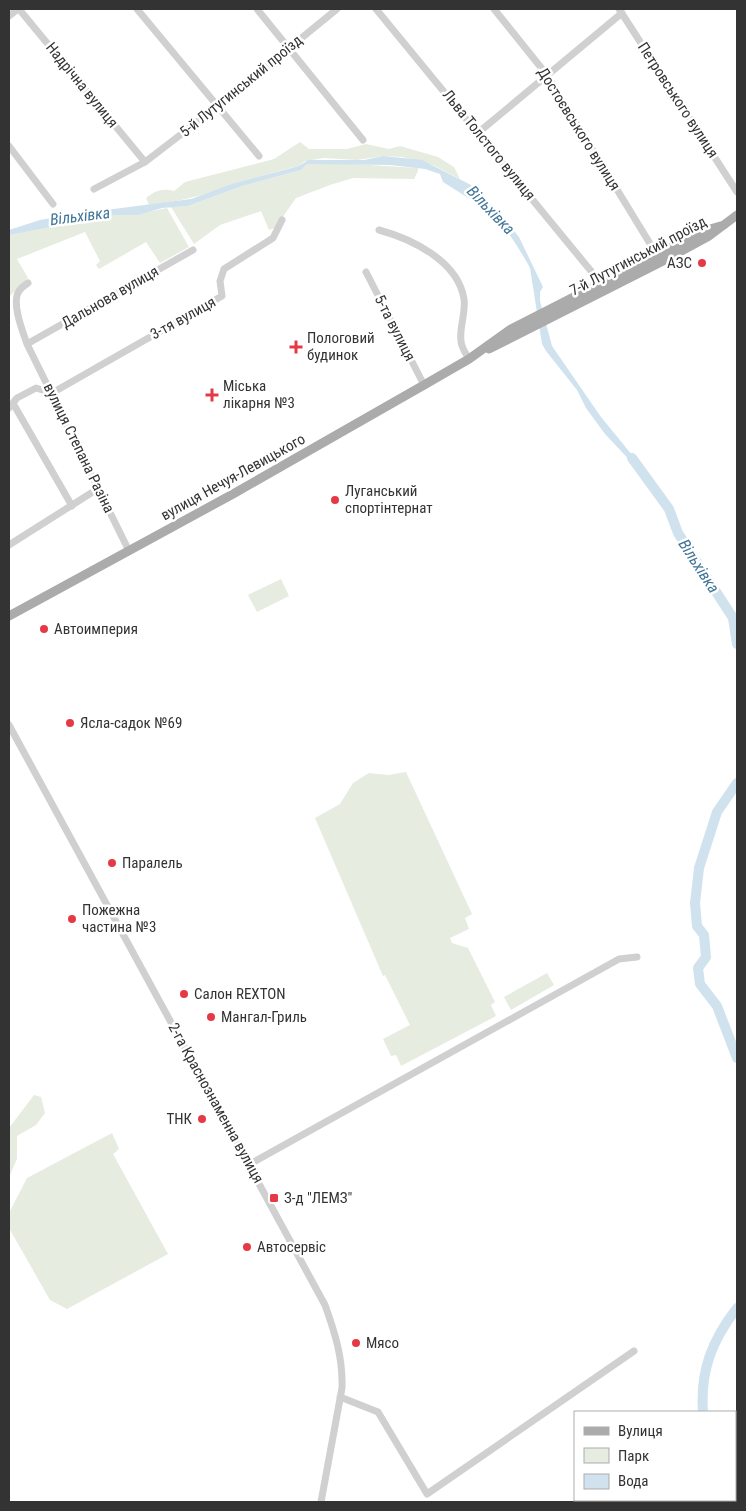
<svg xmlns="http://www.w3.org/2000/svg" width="746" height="1511" viewBox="0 0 746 1511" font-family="'Roboto Condensed',sans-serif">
<rect width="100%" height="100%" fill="#fff"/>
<path fill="#e6ecdf" d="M 300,142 L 309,149 L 347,149 L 366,144 L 389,149 L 400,146 L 438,157 L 454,167 L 460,179 L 433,165 L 402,157 L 383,156 L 357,160 L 324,158 L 305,161 L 299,166 C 248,177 201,201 149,205 L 146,198 C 156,190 162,188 174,191 L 185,182 L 274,159 Z
M 318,162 L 418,168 L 418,171 L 414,179 L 353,178 L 330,185 L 296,198 L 275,228 L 269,230 L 261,211 L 220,225 L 194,244 L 171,207 L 188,206 L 242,186 L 301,170 L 307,164 Z
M 167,208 L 189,247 L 160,263 L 146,242 L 99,269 L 96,265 L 100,261 L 85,232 L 17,259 L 28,278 L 9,297 L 9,235 L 67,223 L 112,215 L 137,214 Z
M 281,579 L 289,596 L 257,612 L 248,595 Z
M 406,772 L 472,914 L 465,918 L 469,929 L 450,938 L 452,943 L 468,948 L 495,1002 L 491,1005 L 496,1016 L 401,1066 L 396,1055 L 391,1056 L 383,1039 L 410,1025 L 385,975 L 383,976 L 315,818 L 340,804 L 353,783 L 369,773 L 388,775 Z
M 547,973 L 554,985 L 511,1010 L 504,997 Z
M 34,1095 L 41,1097 L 45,1113 L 36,1125 L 17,1136 L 17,1159 L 9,1177 L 9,1128 Z
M 112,1133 L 119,1149 L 113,1154 L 168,1254 L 67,1309 L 50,1300 L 9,1228 L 9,1213 L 27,1178 Z"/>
<path fill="#cfe2ee" d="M 383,156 L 422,160 L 471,185 L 499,212 L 519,237 L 543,287 L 540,292 L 540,301 L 552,346 L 601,417 L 641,466 L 638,469 L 605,434 L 586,408 L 577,390 L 546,351 L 542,344 L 530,268 C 524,256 485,192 470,192 L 470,199 L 443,182 L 440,174 L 425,169 L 390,165 L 307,164 L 301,170 L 242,186 L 188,206 L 162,208 L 138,215 L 112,215 L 9,235 L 9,230 L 40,220 L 75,214 L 191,199 L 232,184 L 299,166 L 308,160 L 364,160 Z"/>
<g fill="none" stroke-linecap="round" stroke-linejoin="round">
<path stroke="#cfe2ee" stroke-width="10" d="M 632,458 L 669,509 L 678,533 L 733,618 L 737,644
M 737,783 L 717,812 L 699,868 L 695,903 L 697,926 L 704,935 L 706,957 L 698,968 L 700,984 L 717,1006 L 737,1058
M 703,1412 C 700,1371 712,1340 737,1308
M 735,1491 L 737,1493"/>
<path stroke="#d0d0d0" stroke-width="7" d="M 19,9 L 145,162
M 137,9 L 259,156
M 257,9 L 363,140
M 376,9 L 600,282
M 494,9 L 547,75 L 657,255
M 619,9 L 737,192
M 9,16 L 18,9
M 479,132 L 622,13
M 9,146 L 53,204
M 94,189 L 145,162 L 218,106 L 337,9
M 379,230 C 412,239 458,261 464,299 C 466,313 459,328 461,341 C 461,347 466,354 469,359
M 366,272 L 424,385
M 28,283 C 25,285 21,288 19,291 C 11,303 23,332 27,344 L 129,551
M 27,344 L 193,250
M 14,405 L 72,506
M 9,408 L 17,398 L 36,388 L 52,393 L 222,296 L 220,281 L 224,269 L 273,238 L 282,220
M 9,545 L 99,488
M 9,725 L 325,1305 C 335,1333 343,1358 342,1388 L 321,1502
M 250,1164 L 619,959 L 637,957
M 340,1397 L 378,1412 L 427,1494 L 634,1351"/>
<path stroke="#ababab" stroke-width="9" d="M 489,349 L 665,260 L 709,236 L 737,215
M 9,616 L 233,494 L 424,385 L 469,359 L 511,329 L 703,231 L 724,225"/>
</g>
<g fill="#e63946" stroke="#fff" stroke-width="2">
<circle cx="702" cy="263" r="5"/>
<path d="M293.5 339.5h5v5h5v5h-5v5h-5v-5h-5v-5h5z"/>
<path d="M209.5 387.5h5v5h5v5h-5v5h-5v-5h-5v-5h5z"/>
<circle cx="335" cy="500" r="5"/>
<circle cx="44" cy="629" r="5"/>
<circle cx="70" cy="723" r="5"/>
<circle cx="112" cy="863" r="5"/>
<circle cx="72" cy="919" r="5"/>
<circle cx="184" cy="994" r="5"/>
<circle cx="211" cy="1017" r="5"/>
<circle cx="202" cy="1119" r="5"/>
<rect x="269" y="1193" width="10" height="10" rx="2.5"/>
<circle cx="247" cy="1247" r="5"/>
<circle cx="356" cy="1343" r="5"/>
</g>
<g text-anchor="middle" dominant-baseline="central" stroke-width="5" stroke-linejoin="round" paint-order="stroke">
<g font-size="15" fill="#333" stroke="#fff">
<text transform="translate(82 85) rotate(51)">Надрічна вулиця</text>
<text transform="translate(241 86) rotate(-39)">5-й Лутугинський проїзд</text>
<text transform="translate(678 100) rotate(57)">Петровського вулиця</text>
<text transform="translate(579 129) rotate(58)">Достоєвського вулиця</text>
<text transform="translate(489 145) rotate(51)">Льва Толстого вулиця</text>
<text transform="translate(638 256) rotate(-28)">7-й Лутугинський проїзд</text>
<text transform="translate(110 297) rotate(-30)">Дальнова вулиця</text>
<text transform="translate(183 318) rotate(-29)">3-тя вулиця</text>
<text transform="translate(395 328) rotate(63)">5-та вулиця</text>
<text transform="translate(79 448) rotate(64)">вулиця Степана Разіна</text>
<text transform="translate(233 477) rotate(-29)">вулиця Нечуя-Левицького</text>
<text transform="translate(216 1103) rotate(61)">2-га Краснознаменна вулиця</text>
</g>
<g font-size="15" fill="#333" stroke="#fff" text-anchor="start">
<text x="692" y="263" text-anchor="end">АЗС</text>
<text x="307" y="338">Пологовий<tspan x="307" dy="17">будинок</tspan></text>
<text x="223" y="386">Міська<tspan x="223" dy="17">лікарня №3</tspan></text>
<text x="345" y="491">Луганський<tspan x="345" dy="17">спортінтернат</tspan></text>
<text x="54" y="629">Автоимперия</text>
<text x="80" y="723">Ясла-садок №69</text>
<text x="122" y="863">Паралель</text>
<text x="82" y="910">Пожежна<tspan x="82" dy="17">частина №3</tspan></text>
<text x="194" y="994">Салон REXTON</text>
<text x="221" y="1017">Мангал-Гриль</text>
<text x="192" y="1119" text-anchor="end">ТНК</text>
<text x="284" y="1198">З-д "ЛЕМЗ"</text>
<text x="257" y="1247">Автосервіс</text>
<text x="366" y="1343">Мясо</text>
</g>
<g font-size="16" font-style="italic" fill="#3f7597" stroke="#fff">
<text transform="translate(491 210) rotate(46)">Вільхівка</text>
<text transform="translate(80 216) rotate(-7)">Вільхівка</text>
<text transform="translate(699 566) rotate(57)">Вільхівка</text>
</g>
</g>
<rect width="746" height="1511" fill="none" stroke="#333333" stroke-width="20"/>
<rect x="574" y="1411" width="162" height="90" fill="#ffffff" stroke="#adadad"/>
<rect x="584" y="1427" width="25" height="8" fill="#ababab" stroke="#adadad"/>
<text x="618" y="1436" font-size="15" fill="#333333">Вулиця</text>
<rect x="584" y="1448" width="25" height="15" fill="#e6ecdf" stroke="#adadad"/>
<text x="618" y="1461" font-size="15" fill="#333333">Парк</text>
<rect x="584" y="1474" width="25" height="15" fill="#cfe2ee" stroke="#adadad"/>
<text x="618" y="1486" font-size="15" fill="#333333">Вода</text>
</svg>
